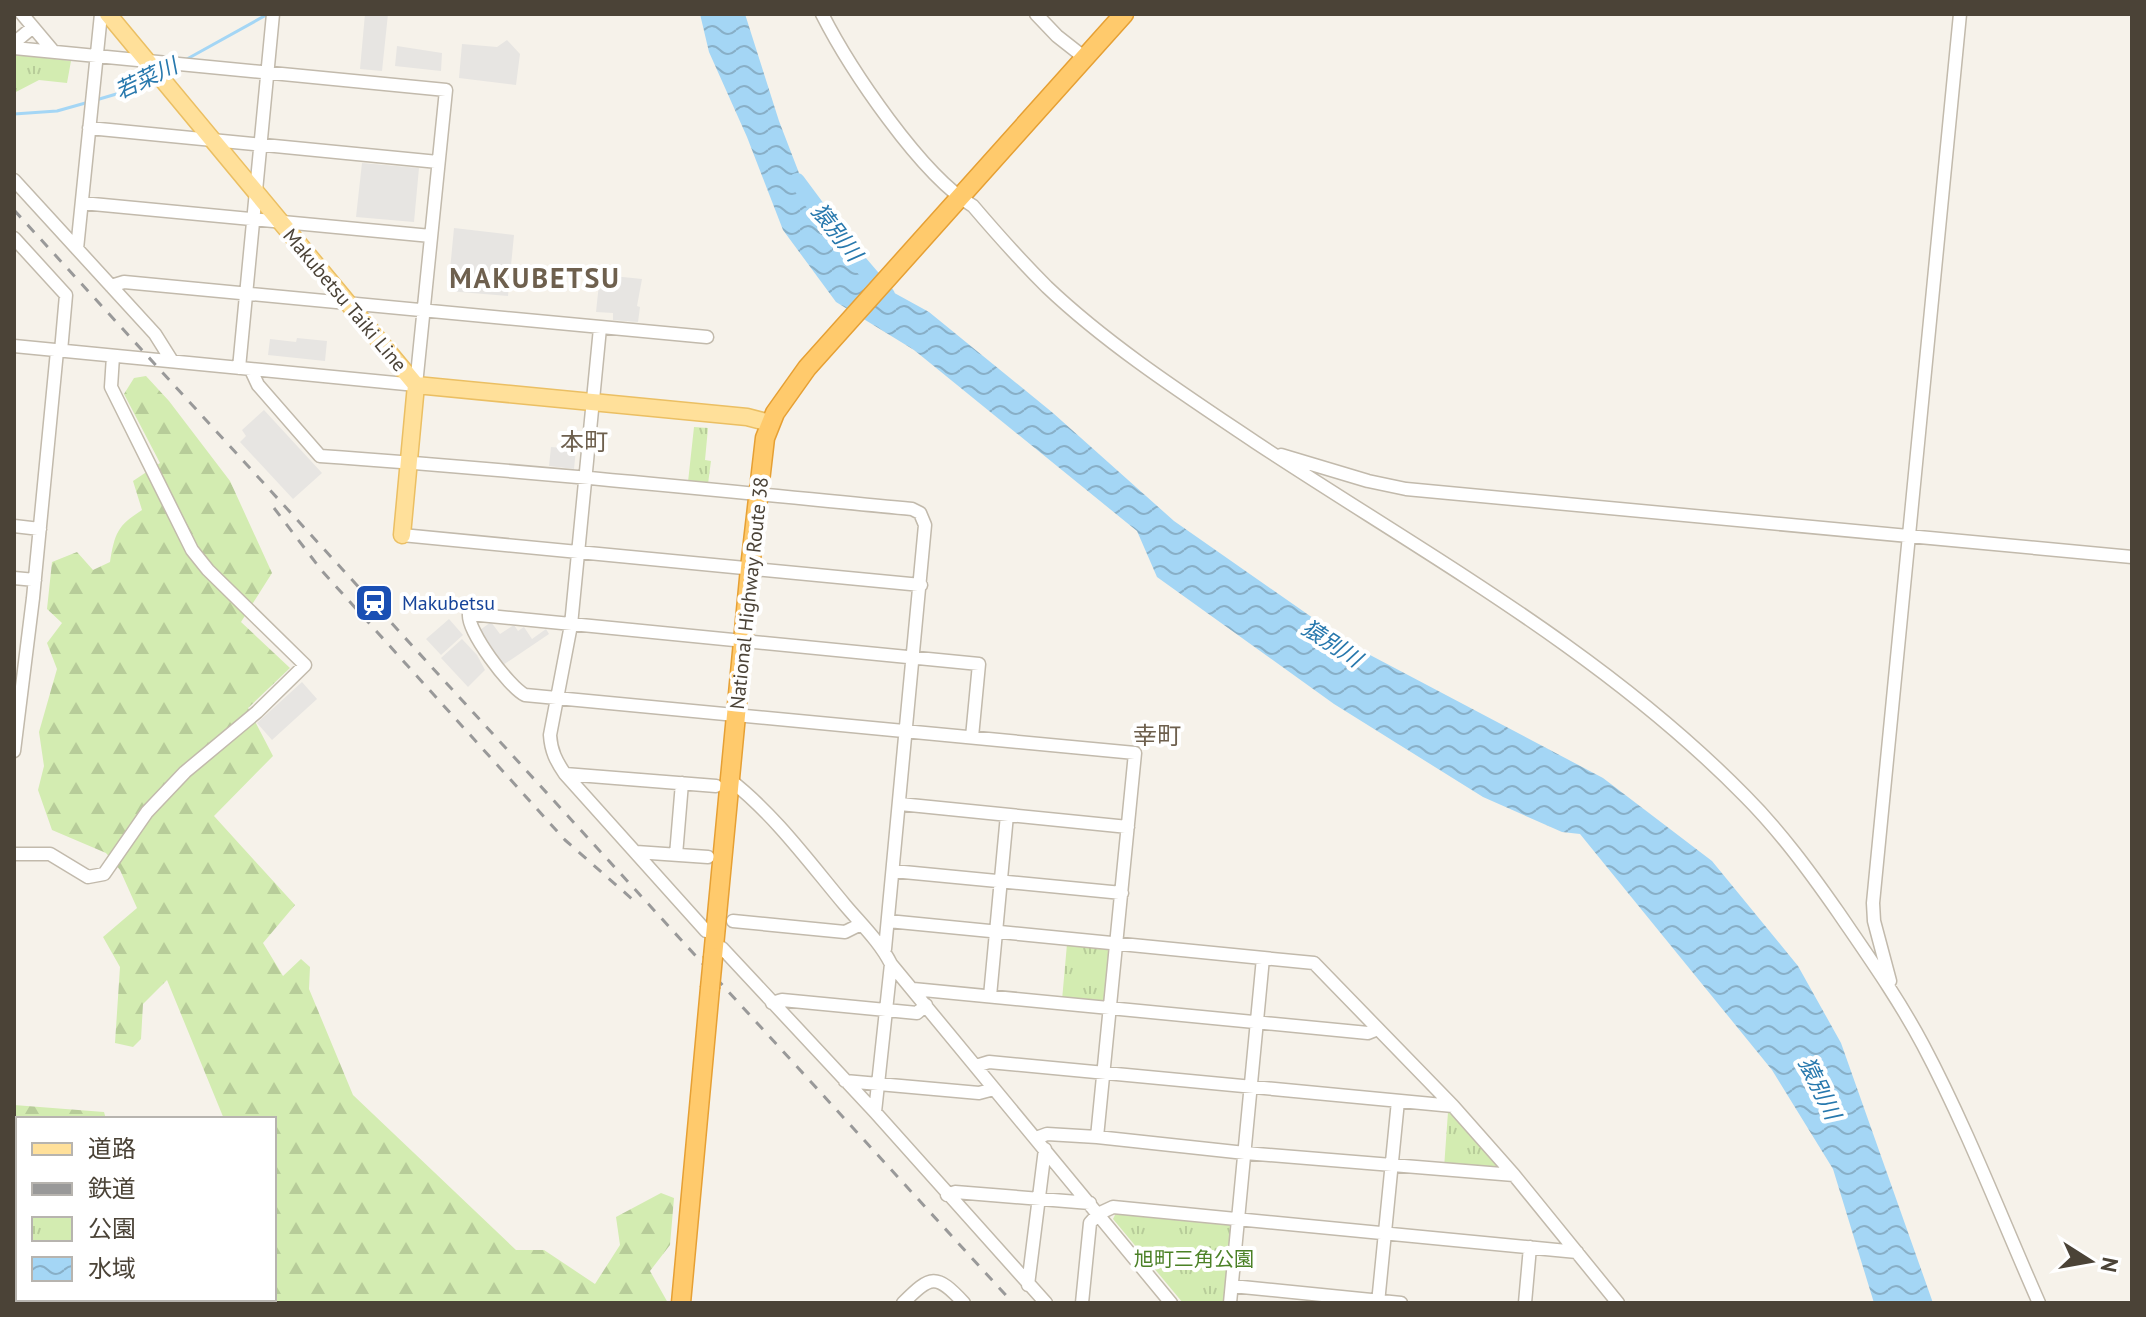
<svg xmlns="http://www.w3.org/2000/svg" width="2146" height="1317" viewBox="0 0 2146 1317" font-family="'PT Sans','Noto Sans JP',sans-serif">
<defs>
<pattern id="forest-firs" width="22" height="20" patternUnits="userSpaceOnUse" patternTransform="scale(2)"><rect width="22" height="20" fill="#d3ecb1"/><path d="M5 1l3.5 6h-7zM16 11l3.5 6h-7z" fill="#b7cc99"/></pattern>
<pattern id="park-tufts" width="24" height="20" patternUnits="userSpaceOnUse" patternTransform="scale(2)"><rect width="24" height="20" fill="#d3ecb1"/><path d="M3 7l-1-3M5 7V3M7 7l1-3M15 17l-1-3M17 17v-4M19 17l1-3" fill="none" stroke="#b7cc99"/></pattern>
<pattern id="water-waves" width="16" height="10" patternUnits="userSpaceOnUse" patternTransform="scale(2)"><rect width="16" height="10" fill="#a4d6f5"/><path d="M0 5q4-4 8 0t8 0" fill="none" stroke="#88afc7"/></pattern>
</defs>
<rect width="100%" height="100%" fill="#f6f2ea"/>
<path fill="url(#forest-firs)" d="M 146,376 L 169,401 L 230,481 L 272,573 L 241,622 L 290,668 L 248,708 L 273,756 L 214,816 L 295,905 L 263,943 L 283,976 L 301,959 L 310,967 L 309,989 L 353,1095 L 516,1250 L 544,1250 L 595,1284 L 620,1245 L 616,1217 L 661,1193 L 674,1198 L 670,1245 L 650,1271 L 668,1303 L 266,1303 L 264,1299 L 274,1299 L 274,1119 L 224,1119 L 167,980 L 143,1004 L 141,1039 L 133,1047 L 115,1043 L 120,967 L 103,937 L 137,908 L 120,870 L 106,853 L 52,830 L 38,790 L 44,766 L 39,732 L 57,669 L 47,643 L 62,623 L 47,609 L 52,562 L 77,552 L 93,570 L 110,562 C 115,533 117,526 142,510 L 133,481 L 160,463 L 124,394 L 134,378 Z
M 14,1105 L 104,1112 L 106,1119 L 18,1119 L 18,1299 L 76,1299 L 76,1303 L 14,1303 Z"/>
<path fill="url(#park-tufts)" d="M 14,54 L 71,61 L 67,83 L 39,80 L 14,93 Z
M 694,427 L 708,428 L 705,460 L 711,461 L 708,484 L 688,482 Z
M 1067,944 L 1113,949 L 1107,1004 L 1062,1000 Z
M 1448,1112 L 1454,1112 L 1502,1165 L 1497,1173 L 1444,1168 Z
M 1117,1211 L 1228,1223 L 1234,1231 L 1226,1303 L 1183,1303 L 1113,1219 Z"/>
<path fill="#e7e5e2" d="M 365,14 L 388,14 L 382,71 L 360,69 Z
M 507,40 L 520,54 L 516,85 L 459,78 L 462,44 L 497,47 Z
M 397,46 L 442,53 L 441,71 L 395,66 Z
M 362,163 L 419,168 L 414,222 L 356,217 Z
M 454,228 L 514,235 L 508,296 L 448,291 Z
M 601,265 L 613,267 L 613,276 L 642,279 L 637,306 L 640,307 L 638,322 L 613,320 L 613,313 L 596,312 Z
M 297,338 L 327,341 L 325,361 L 268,355 L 270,339 L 296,342 Z
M 264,410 L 322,473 L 293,499 L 240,442 L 246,436 L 242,430 Z
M 551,447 L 576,449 L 574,469 L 549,466 Z
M 449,619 L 463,635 L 441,655 L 426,639 Z
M 491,622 L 500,634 L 514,625 L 518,631 L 524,627 L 532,639 L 546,629 L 549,634 L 503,665 L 480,630 Z
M 462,639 L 477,655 L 485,670 L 468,687 L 441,658 Z
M 302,682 L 317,699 L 272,740 L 257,723 Z"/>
<path fill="url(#water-waves)" d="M 700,14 L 745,14 L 779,121 L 819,225 L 858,273 L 929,312 L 1053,413 L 1174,521 L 1353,646 L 1603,778 L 1712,861 L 1798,966 L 1841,1043 L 1933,1303 L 1874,1303 L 1833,1169 L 1772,1070 L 1580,834 L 1562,832 L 1483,797 L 1334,704 L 1157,577 L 1137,531 L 914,350 L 836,302 L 783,230 L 747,137 L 709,52 Z"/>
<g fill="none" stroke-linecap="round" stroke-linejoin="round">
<path stroke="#a4d6f5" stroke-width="3" d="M 187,59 L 268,14
M 96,100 L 130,90 L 152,78
M 14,114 L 57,111 L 89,102"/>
<path stroke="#a4d6f5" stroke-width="16" d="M 797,181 L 846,247 L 887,295"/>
<g stroke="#c2baac" stroke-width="15">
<path id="minor" d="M 22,14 L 54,52
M 822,14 C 850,69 921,175 973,206 C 996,233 1021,261 1047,287 C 1108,345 1185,395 1255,442 C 1423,553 1603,651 1745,796 C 1780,831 1810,872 1838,912 C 1868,956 1898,998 1923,1045 C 1967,1128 2001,1217 2039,1303
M 1036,14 L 1057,36 L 1085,58
M 14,43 L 33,27
M 14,48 L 446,90 L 416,385 L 14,346
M 89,128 L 438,162
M 14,180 L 155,334 L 172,361
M 82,203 L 431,236
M 14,238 L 66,295 L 61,351
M 77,249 L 101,14
M 111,286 L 124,282 L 707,337
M 600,328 L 571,625 L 550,735 C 551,751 556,761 565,774 L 706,931
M 239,368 L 273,14
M 251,370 L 258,385 L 320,456 C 518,470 715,490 912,509 L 920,513 L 925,525 L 885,949
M 1281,455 L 1368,481 L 1406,489 L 2132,557
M 14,526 L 40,529
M 402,535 L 921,585
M 14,578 L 35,580
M 972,737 L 979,664 L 469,614 C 467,631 509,687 525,695 L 1135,753 L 1097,1137
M 14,751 L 33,598 L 57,351
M 565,774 L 716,786
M 730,780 C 774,814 809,862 845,905 C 861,924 880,942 891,964 L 1171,1303
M 900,804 L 1128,827
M 636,852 L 708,857
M 14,854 L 50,854 L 88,877 L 104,874 L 147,812 L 185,772 L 257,712 L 305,665 L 208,570 L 192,550 L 111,387 L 113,356
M 676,855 L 682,783
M 893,871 L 1122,893
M 733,921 L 845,932 L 861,924
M 888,921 L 1314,963 L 1453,1106 L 1514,1175 L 1618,1303
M 722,948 L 875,1112 L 1046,1303
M 1890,981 L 1874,921 L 1873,903 L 1960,14
M 913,989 L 1368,1033 L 1378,1029
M 990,996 L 1007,815
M 772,1003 L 782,1000 L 917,1013 L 926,1005
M 976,1066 L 989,1062 L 1453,1106
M 845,1081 L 979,1093 L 994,1089
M 875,1112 L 891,964
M 1036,1138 L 1047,1134 L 1097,1137 L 1245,1153 L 1514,1175
M 947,1195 L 955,1192 L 1090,1203
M 1028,1285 L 1045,1149
M 1232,1286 L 1401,1303
M 903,1303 C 931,1275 936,1273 964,1303
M 1082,1303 L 1090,1223 L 1098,1214 L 1113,1207 L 1577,1252
M 1230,1303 L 1263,958
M 1378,1303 L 1398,1101
M 1525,1303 L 1530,1247"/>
</g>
<g stroke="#ebbf63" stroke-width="19">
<path id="major" d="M 108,14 L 416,385 L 747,417 L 770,423
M 402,535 L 416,385"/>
</g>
<g stroke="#e6a034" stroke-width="21">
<path id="highway" d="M 713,957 L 750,568 L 765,438 L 775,413 L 807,368 L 1124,14
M 681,1303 L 710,988"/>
</g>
<use href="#minor" stroke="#fff" stroke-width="12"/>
<use href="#major" stroke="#ffe09a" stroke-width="16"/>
<use href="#highway" stroke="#ffca6c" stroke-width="18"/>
<path stroke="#999" stroke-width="3" stroke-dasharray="10 10" stroke-linecap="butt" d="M 14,210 L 1013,1303
M 274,508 L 322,571 L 565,840 L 632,899"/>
<g stroke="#e6a034" stroke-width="21" stroke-linecap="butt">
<path id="highway-bridge" d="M 710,988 L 713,957"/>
</g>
<use href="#highway-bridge" stroke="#ffca6c" stroke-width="18"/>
</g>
<defs>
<g id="station-square" transform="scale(2)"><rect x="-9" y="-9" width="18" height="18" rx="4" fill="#1a4fb4" stroke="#fff"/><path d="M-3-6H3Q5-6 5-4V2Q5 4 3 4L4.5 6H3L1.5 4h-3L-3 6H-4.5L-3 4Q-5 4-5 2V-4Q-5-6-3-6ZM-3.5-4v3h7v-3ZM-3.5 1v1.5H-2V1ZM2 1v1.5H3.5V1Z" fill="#fff"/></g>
</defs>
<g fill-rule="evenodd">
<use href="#station-square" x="374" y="603"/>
</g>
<g text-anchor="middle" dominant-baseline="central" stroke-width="8" stroke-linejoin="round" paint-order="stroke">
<g font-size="20" fill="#4b4337" stroke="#fff">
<text transform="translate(345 300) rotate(50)">Makubetsu Taiki Line</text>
<text transform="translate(749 593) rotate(-84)">National Highway Route 38</text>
</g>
<g font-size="20" fill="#164399" stroke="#fff" text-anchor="start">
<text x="402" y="603">Makubetsu</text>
</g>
<g font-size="20" fill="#4b8126" stroke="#fff">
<text x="1194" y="1259">旭町三角公園</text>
</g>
<g font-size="22" font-style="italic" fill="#2778ad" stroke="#fff">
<text transform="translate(146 78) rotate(-25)">若菜川</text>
<text transform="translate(837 232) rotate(52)">猿別川</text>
<text transform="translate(1332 643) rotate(33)">猿別川</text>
<text transform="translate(1820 1088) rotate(64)">猿別川</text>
</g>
<g font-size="24" fill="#6e604e" stroke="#fff">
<text x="584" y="441">本町</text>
<text x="1157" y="735">幸町</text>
</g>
<g font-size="28" font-weight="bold" letter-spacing="2" fill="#6e604e" stroke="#fff">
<text x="535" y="277">MAKUBETSU</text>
</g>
</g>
<rect width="2146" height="1317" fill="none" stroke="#4b4337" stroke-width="32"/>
<rect x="16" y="1117" width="260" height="184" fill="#ffffff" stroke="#b7b4af" stroke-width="2"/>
<rect x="32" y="1143" width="40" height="12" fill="#ffe09a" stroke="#b7b4af" stroke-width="2"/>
<text x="88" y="1157" font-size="24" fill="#4b4337">道路</text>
<rect x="32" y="1183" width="40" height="12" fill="#999999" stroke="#b7b4af" stroke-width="2"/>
<text x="88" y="1197" font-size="24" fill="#4b4337">鉄道</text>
<rect x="32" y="1217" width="40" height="24" fill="url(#park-tufts)" stroke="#b7b4af" stroke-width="2"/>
<text x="88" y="1237" font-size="24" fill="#4b4337">公園</text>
<rect x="32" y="1257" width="40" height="24" fill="url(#water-waves)" stroke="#b7b4af" stroke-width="2"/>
<text x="88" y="1277" font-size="24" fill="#4b4337">水域</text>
<g transform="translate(2090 1261) rotate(101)" stroke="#ffffff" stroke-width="6" paint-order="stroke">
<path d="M0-6L14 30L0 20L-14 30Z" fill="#4b4337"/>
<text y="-12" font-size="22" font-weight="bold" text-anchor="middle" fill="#4b4337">N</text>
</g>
</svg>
